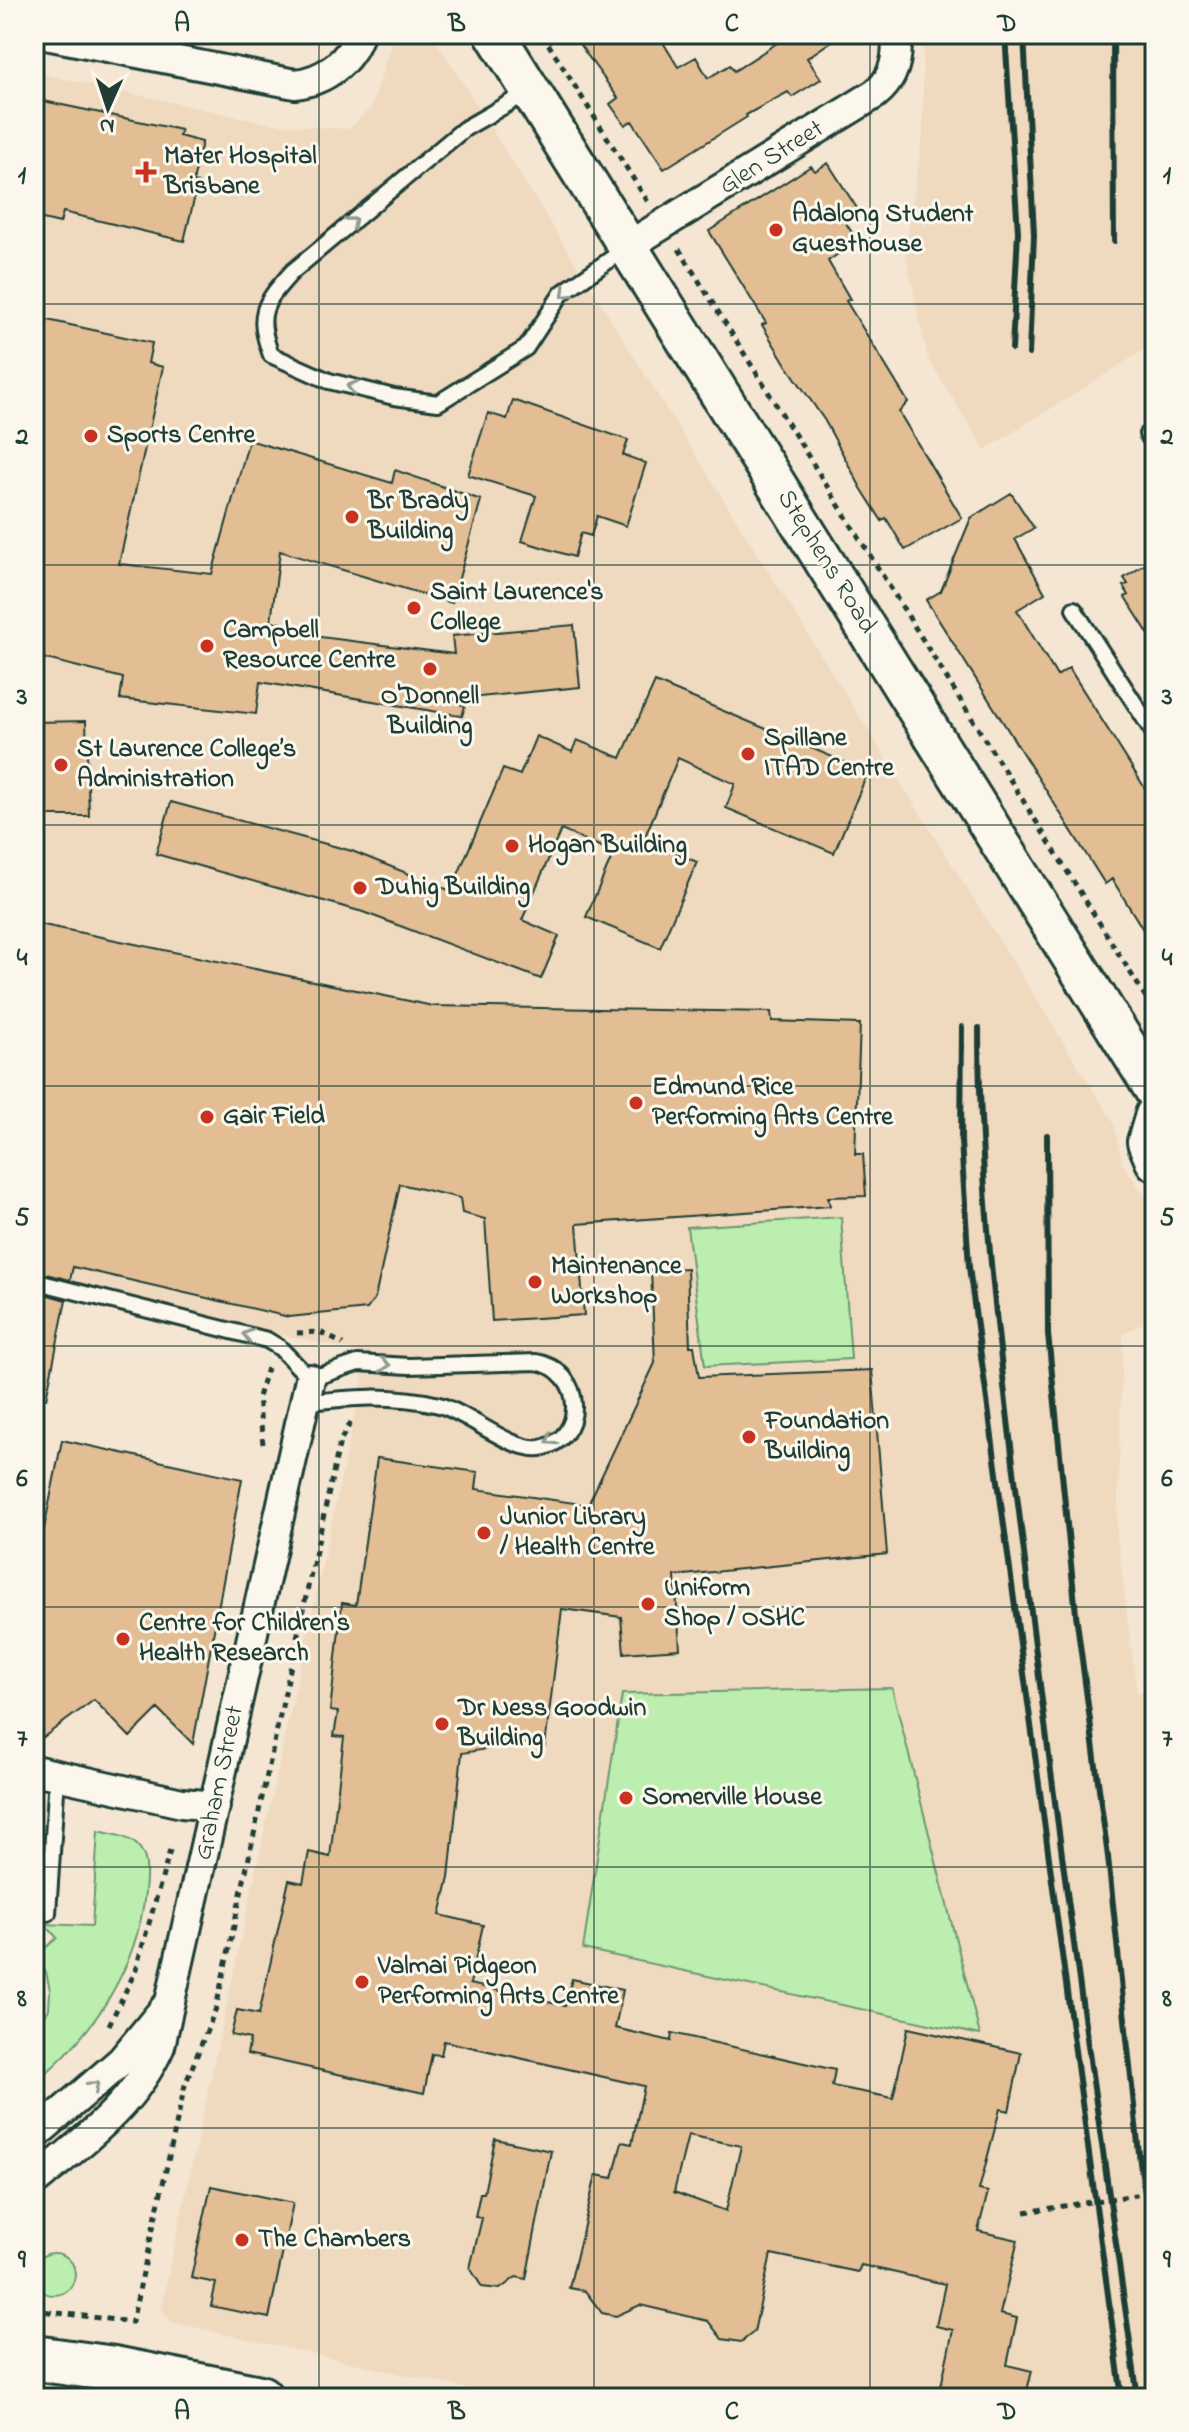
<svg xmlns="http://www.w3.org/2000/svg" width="1189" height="2432" viewBox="0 0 1189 2432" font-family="'Indie Flower',sans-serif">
<rect width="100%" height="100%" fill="#f4e6d2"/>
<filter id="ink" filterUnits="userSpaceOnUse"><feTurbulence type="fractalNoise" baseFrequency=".0125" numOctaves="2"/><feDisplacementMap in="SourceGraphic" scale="16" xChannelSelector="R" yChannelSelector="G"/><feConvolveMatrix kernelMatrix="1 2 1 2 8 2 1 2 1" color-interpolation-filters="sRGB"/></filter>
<g filter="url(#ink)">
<path fill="#efdabf" d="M 394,34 L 432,34 L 1114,1123 L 1122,1164 L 1143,1193 L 1155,1200 L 1155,1317 L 1123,1334 L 1117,1534 L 1137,1693 L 1155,1683 L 1155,2398 L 508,2398 L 171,2322 L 161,2307 L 368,1354 L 34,1279 L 34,72 L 271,124 L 349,129 L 372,106 Z
M 920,34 L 1155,34 L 1155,343 L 985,450 L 928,359 L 905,252 L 923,134 L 923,40 Z"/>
<path fill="#bbeeaf" stroke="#6d9672" stroke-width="2" d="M 841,1217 L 851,1359 L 705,1366 L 687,1227 Z
M 892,1688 L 980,2035 L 583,1949 L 622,1694 Z
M 98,1831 C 111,1834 128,1836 137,1845 C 150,1858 146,1876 145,1892 C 138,1967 93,2036 34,2083 L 34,2035 L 49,2009 L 50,1990 L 46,1972 L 35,1957 L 57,1938 L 45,1924 L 92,1926 Z
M33 2274a21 21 0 1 1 42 0a21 21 0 1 1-42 0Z"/>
<path fill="#e3be94" stroke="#1f3d34" stroke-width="2" fill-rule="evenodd" d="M 595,34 L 658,34 L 678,67 L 696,57 L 708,78 L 730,65 L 734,71 L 791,34 L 842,34 L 807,58 L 821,79 L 792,97 L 788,92 L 746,115 L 747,117 L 664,169 L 632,121 L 625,125 L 610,104 L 618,98 L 580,45 Z
M 34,99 L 181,130 L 179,136 L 202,142 L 193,182 L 198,183 L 184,241 L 63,212 L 60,223 L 34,217 Z
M 828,163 L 860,213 L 846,223 L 857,241 L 828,261 L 850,299 L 846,301 L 908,402 L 899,412 L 962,518 L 905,550 L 886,518 L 882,521 L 861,488 L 825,421 L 785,363 L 762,325 L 766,323 L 709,231 L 811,166 L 815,171 Z
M 34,317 L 152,343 L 148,363 L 163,367 L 119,564 L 212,574 L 249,440 L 392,483 L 395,470 L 481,500 L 452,603 L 280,551 L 271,622 L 282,623 L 281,632 L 454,654 L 452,636 L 574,625 L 580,687 L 450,700 L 465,706 L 462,716 L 260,682 L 256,714 L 120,699 L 123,678 L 34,656 Z
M 513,400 L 628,440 L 623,455 L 646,463 L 626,526 L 597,516 L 591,536 L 581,533 L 574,557 L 522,541 L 536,496 L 468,475 L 488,413 L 507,419 Z
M 1011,493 L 1034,528 L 1015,539 L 1045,593 L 1017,610 L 1057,676 L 1069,668 L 1155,804 L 1155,949 L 1112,879 L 1105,884 L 926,600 L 941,591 L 971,518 Z
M 1155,558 L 1155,644 L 1125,597 L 1129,595 L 1123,586 L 1128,584 L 1124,578 Z
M 655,682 L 868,772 L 834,853 L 726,808 L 735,784 L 678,758 L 644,839 L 697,862 L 660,948 L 586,917 L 614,852 L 561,830 L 522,920 L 559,936 L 541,979 L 363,912 L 156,854 L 171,802 L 352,851 L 451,891 L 503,769 L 520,775 L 536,736 L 572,752 L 577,740 L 621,758 Z
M 86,721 L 89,816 L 44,816 L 45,808 L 34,808 L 34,722 Z
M 34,923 L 433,1006 L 771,1012 L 772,1021 L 860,1024 L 855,1154 L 863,1154 L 866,1196 L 828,1197 L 830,1206 L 577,1224 L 584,1315 L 492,1321 L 485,1219 L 462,1213 L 460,1198 L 400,1184 L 375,1298 L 367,1309 L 289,1317 L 73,1267 L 70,1280 L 34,1271 Z
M 687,1268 L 690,1346 L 694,1346 L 699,1377 L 872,1370 L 887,1554 L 675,1576 L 680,1649 L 624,1653 L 621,1617 L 562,1609 L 545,1746 L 500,1741 L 499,1747 L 462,1753 L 449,1877 L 440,1915 L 483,1925 L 470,1984 L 565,2006 L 572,1979 L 623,1990 L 615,2028 L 671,2041 L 672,2033 L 835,2070 L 832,2086 L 893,2098 L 908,2028 L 1021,2053 L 1009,2111 L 1000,2109 L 979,2190 L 988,2192 L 978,2231 L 1018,2240 L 1000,2314 L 1017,2318 L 1007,2365 L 1032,2371 L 1025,2398 L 984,2398 L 941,2386 L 953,2330 L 936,2326 L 945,2284 L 861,2265 L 858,2272 L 771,2254 L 754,2332 L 741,2342 L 722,2339 L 708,2321 L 640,2305 L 616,2316 L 602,2313 L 585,2291 L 569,2288 L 596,2175 L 613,2178 L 622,2142 L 632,2144 L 644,2086 L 444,2041 L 441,2055 L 432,2054 L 424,2093 L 247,2054 L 250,2039 L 231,2035 L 237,2010 L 259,2014 L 289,1880 L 303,1883 L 309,1852 L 330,1857 L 344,1737 L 334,1736 L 338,1712 L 330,1711 L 342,1603 L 356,1605 L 377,1458 L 478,1472 L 476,1489 L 588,1505 L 655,1363 L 651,1270 ZM 688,2135 L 741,2146 L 726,2211 L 674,2192 Z
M 34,1291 L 66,1300 L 46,1399 L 34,1398 Z
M 62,1440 L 242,1479 L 193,1744 L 158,1709 L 130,1737 L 94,1700 L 34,1744 L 34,1578 Z
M 495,2139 L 551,2151 L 526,2279 L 516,2277 L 500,2289 L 482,2287 L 470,2268 L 482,2218 L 475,2217 L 480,2193 L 484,2193 Z
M 211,2186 L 293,2203 L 269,2318 L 211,2306 L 216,2283 L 191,2278 Z"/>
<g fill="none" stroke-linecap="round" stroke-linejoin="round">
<g stroke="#1f3d34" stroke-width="20">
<path id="lane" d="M 530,91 L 464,129 L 292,272 C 263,304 256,314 271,355 L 329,381 L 394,397 L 438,403 L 526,348 L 562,293 L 628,247
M 1147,434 L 1155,446
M 1074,609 L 1155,735
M 34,1281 L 267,1340 L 280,1348 L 310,1379 L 358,1363 L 409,1366 L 536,1362 C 585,1370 587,1440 540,1448 C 512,1452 467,1412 439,1405 C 393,1394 350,1397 304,1403
M 48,1913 L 57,1776"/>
</g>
<g stroke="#1f3d34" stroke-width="34">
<path id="street" d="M 41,34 L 295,84 C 324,81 350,62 359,34
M 628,246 L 875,94 C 894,79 899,58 896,34
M 34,1770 L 182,1803 L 215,1806
M 34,2136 L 122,2060 L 164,2009
M 34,2182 C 82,2142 134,2105 160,2046 L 310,1379"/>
</g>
<g stroke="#1f3d34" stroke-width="44">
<path id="secondary" d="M 495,34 L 1155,1091
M 1155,1115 L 1147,1142 L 1155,1161"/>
</g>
<g stroke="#1f3d34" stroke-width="50">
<path id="primary" d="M 34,2358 L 114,2369 L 260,2398"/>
</g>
<path stroke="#1f3d34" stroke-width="5" stroke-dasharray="6 6" stroke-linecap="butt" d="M 542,34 L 648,202
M 679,249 L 1155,1012
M 297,1333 L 320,1332 L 343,1344
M 263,1444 L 258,1397 L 267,1368
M 109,2025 L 135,1972 L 171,1847
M 34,2310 L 132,2322 L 185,2085 L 216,2008 L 340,1441 L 351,1422"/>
<use href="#lane" stroke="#fbf7ec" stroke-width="14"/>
<use href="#street" stroke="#fbf7ec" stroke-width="28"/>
<use href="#secondary" stroke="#fbf7ec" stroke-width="38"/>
<use href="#primary" stroke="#fbf7ec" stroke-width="44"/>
<path stroke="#1f3d34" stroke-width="6" d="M 1005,34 L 1018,232 L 1012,349
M 1024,34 L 1034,235 L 1029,354
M 1113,34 L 1114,241
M 962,1027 L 961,1141 L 969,1267 L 1122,2398
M 979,1028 C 979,1204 1003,1378 1024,1553 C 1057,1835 1098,2117 1138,2398
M 1047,1135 L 1048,1334 L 1076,1614 L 1108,1857 L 1140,2163 L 1155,2251"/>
<path stroke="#1f3d34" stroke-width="5" stroke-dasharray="6 6" stroke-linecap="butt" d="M 1025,2212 L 1155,2192"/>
</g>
<defs><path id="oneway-chevron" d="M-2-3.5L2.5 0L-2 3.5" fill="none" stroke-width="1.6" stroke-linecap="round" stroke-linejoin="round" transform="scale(2)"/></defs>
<g stroke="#8d9a90">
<use href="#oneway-chevron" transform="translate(352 222) rotate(-40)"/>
<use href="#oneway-chevron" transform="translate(566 293) rotate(136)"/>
<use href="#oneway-chevron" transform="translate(352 387) rotate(-166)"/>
<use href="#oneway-chevron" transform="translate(248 1335) rotate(-166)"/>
<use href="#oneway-chevron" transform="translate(385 1365) rotate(5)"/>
<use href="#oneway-chevron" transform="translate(551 1440) rotate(147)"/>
<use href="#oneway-chevron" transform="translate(94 2086) rotate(-41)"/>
</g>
</g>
<path fill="none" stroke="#1f3d34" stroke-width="2" stroke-opacity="0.55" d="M 319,34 L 319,2398M 594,34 L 594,2398M 870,34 L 870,2398M 34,304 L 1155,304M 34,565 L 1155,565M 34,825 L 1155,825M 34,1086 L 1155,1086M 34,1346 L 1155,1346M 34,1607 L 1155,1607M 34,1867 L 1155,1867M 34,2128 L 1155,2128"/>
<g fill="#c8321e" stroke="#fbf7ec" stroke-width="3">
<path d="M142 160h8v8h8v8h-8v8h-8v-8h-8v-8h8z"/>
<circle cx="776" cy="230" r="8"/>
<circle cx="91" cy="436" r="8"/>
<circle cx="352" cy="517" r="8"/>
<circle cx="414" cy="608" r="8"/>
<circle cx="207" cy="646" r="8"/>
<circle cx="430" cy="669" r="8"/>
<circle cx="748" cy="754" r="8"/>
<circle cx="61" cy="765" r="8"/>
<circle cx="512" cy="846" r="8"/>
<circle cx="360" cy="888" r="8"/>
<circle cx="636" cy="1103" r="8"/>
<circle cx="207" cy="1117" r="8"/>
<circle cx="535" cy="1282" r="8"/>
<circle cx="749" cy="1437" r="8"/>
<circle cx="484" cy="1533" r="8"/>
<circle cx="648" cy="1604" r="8"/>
<circle cx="123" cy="1639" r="8"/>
<circle cx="442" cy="1724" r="8"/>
<circle cx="626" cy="1798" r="8"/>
<circle cx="362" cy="1982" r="8"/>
<circle cx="242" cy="2240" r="8"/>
</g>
<g text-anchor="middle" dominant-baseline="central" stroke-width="6" stroke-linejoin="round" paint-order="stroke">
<g font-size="26" font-weight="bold" fill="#1f3d34" stroke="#fbf7ec" text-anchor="start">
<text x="164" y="157">Mater Hospital<tspan x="164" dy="30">Brisbane</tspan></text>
<text x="792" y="215">Adalong Student<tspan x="792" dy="30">Guesthouse</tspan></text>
<text x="107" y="436">Sports Centre</text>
<text x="368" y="502">Br Brady<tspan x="368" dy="30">Building</tspan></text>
<text x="430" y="593">Saint Laurence's<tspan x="430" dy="30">College</tspan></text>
<text x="223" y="631">Campbell<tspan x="223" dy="30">Resource Centre</tspan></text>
<text x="430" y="697" text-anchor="middle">O'Donnell<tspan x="430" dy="30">Building</tspan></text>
<text x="764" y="739">Spillane<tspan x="764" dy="30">ITAD Centre</tspan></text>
<text x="77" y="750">St Laurence College’s<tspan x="77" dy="30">Administration</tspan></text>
<text x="528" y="846">Hogan Building</text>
<text x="376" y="888">Duhig Building</text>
<text x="652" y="1088">Edmund Rice<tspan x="652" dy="30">Performing Arts Centre</tspan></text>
<text x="223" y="1117">Gair Field</text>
<text x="551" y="1267">Maintenance<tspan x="551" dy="30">Workshop</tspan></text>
<text x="765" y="1422">Foundation<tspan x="765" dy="30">Building</tspan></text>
<text x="500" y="1518">Junior Library<tspan x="500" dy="30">/ Health Centre</tspan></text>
<text x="664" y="1589">Uniform<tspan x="664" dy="30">Shop / OSHC</tspan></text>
<text x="139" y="1624">Centre for Children's<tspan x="139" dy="30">Health Research</tspan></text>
<text x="458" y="1709">Dr Ness Goodwin<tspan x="458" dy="30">Building</tspan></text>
<text x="642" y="1798">Somerville House</text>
<text x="378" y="1967">Valmai Pidgeon<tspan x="378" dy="30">Performing Arts Centre</tspan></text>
<text x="258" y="2240">The Chambers</text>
</g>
<g font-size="26" fill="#1f3d34" stroke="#fbf7ec">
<text transform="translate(772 158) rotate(-32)">Glen Street</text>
<text transform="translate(826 562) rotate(58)">Stephens Road</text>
<text transform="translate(220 1783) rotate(-78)">Graham Street</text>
</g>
</g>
<rect width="1189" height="2432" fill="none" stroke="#fbf7ec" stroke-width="88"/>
<g transform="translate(108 108) rotate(183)" stroke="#fbf7ec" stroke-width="6" paint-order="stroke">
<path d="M0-6L14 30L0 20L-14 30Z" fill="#1f3d34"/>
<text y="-12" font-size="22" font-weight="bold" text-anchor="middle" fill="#1f3d34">N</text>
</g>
<rect x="44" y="44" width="1101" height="2344" fill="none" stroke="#1f3d34" stroke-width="3"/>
<g font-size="26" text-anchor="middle" font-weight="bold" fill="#1f3d34">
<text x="182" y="31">A</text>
<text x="457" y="31">B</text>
<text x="732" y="31">C</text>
<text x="1007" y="31">D</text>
<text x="22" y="183">1</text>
<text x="1167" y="183">1</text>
<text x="22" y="444">2</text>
<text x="1167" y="444">2</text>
<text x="22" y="704">3</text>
<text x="1167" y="704">3</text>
<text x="22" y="965">4</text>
<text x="1167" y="965">4</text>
<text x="22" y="1225">5</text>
<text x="1167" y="1225">5</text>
<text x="22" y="1486">6</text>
<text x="1167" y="1486">6</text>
<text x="22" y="1746">7</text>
<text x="1167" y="1746">7</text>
<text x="22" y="2006">8</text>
<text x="1167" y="2006">8</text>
<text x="22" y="2267">9</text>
<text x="1167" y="2267">9</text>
<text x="182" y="2419">A</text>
<text x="457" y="2419">B</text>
<text x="732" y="2419">C</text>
<text x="1007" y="2419">D</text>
</g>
</svg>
